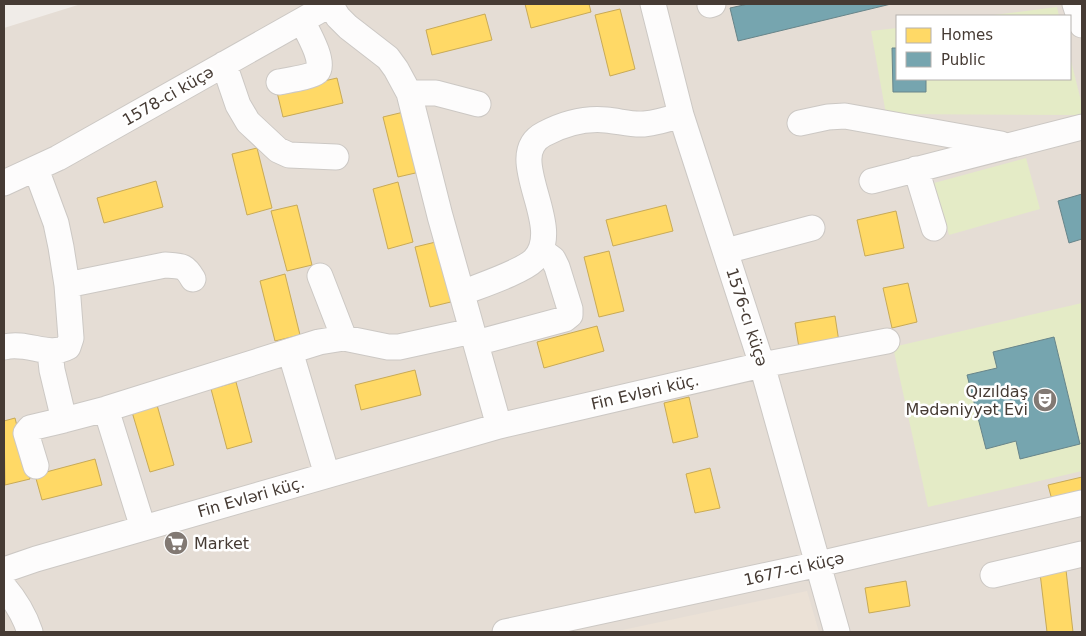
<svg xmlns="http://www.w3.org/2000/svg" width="1086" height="636" viewBox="0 0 1086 636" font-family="'DejaVu Sans',sans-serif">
<rect width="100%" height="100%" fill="#f0ece8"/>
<path fill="#e5ddd5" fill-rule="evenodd" d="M 81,4 L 1082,4 L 1082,632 L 4,632 L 4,28 ZM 897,16 L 1070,16 L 1070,79 L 897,79 Z"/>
<path fill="#ebe1d6" d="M 807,591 L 819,632 L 613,632 Z"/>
<path fill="#e4ebc6" d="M 1057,7 L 1059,16 L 985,16 Z
M 897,28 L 897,79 L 1070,79 L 1070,57 L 1082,105 L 1082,115 L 886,114 L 871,31 Z
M 1026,158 L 1040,209 L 949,235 L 934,183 Z
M 1082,303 L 1082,471 L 928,507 L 893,347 Z"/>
<path fill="#ffd966" stroke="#c8aa57" d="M 525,4 L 589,4 L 591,12 L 531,28 Z
M 620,9 L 635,69 L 610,76 L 595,15 Z
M 485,14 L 492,40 L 432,55 L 426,30 Z
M 337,78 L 343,103 L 283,117 L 277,92 Z
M 408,111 L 424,171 L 398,177 L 383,117 Z
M 257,148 L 272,208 L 247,215 L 232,154 Z
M 156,181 L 163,207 L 104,223 L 97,198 Z
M 398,182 L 413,242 L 388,249 L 373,189 Z
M 297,205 L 312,265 L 287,271 L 271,211 Z
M 666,205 L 673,231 L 613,246 L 606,220 Z
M 896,211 L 904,248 L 865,256 L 857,220 Z
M 440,241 L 455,301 L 430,307 L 415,247 Z
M 609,251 L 624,311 L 599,317 L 584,257 Z
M 285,274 L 300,335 L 275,341 L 260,281 Z
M 908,283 L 917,322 L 892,328 L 883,288 Z
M 835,316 L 839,342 L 799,348 L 795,323 Z
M 597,326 L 604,351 L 544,368 L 537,342 Z
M 415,370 L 421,395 L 361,410 L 355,385 Z
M 236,382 L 252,442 L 227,449 L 211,389 Z
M 689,397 L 698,437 L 673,443 L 664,403 Z
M 157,405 L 174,465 L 150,472 L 132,412 Z
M 15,418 L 30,479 L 5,485 L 4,421 Z
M 95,459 L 102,485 L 42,500 L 35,475 Z
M 710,468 L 720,508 L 695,513 L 686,474 Z
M 1082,477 L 1082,493 L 1052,500 L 1048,485 Z
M 1066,570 L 1073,632 L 1047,632 L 1040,573 Z
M 906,581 L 910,606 L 869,613 L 865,588 Z"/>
<path fill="#76a5af" stroke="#68858a" d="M 748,4 L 891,4 L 738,41 L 730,8 Z
M 892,48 L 897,48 L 897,79 L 926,79 L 926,92 L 893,92 Z
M 1082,194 L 1082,239 L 1069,243 L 1058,201 Z
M 1054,337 L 1080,444 L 1020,459 L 1016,441 L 986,449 L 967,375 L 997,368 L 993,352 Z"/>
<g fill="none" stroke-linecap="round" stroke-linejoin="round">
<g stroke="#ccc8c4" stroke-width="27">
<path id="minor" d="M 330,4 L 338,17 L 348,27 L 388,58 L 396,69 L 409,93 L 440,216 L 499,426
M 653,4 L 681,115 L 762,365 L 837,632
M 1075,4 L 1082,25
M 710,5 L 713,4
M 224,64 L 238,105 L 248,122 L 278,150 L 289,155 L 336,157
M 279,82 C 288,80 311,77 317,72 C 326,63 307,31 302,21
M 409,93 L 436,93 L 478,104
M 800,123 L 828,117 L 845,116 L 1001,144
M 916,169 L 934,228
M 872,181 L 1082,127
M 4,183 L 58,158 L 331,4
M 726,251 L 812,228
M 320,276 L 344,338
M 67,285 L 165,265 C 182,266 185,265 193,279
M 462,293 C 479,286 522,272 534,260 C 567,226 501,156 544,134 C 563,124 585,118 606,120 C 619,121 631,125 644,124 C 656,123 669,119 681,115
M 476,343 L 565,319 L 570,315 L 570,309 L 557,267 L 553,259 L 541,250
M 4,347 C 28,341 48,358 68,347 L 71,338 L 67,285 L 61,247 L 56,223 L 36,169
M 290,351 L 327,475
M 50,352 L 52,370 L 64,420 L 106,409 L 319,342 L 344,338 L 388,347 L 399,347 L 472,331
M 106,409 L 143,528
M 36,466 L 26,433 L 30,428 L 64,420
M 4,570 L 36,559 L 499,426 L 762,365 L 887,341
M 993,575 L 1082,554
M 4,587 C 16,601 24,614 30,632
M 505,632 L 819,564 L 1082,503"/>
</g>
<use href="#minor" stroke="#fdfcfc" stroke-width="25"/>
</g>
<defs>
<g id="theatre-disc" transform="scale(1.25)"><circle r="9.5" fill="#827973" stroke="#fff"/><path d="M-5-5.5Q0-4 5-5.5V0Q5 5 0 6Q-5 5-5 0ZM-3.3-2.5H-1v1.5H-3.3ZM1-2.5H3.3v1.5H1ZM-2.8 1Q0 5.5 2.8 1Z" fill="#fff"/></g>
<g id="supermarket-disc" transform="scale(1.25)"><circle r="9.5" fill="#827973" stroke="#fff"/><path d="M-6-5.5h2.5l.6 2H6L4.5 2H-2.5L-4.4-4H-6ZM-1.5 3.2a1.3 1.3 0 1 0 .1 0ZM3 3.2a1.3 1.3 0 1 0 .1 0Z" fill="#fff"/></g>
</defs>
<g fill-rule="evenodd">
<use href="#theatre-disc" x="1045" y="400"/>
<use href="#supermarket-disc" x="176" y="543"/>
</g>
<g text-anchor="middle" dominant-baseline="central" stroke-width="5" stroke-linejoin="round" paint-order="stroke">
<g font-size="16" fill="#463b34" stroke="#fff">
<text transform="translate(168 96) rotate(-30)">1578-ci küçə</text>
<text transform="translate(747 317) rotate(72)">1576-cı küçə</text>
<text transform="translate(645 392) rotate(-13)">Fin Evləri küç.</text>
<text transform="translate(251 497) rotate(-16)">Fin Evləri küç.</text>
<text transform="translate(794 569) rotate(-13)">1677-ci küçə</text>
</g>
<g font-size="16" fill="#463b34" stroke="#fff" text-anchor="end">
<text x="1028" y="391">Qızıldaş<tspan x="1028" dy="18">Mədəniyyət Evi</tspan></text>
<text x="194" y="543" text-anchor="start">Market</text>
</g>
</g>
<rect width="1086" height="636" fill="none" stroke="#463b34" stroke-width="10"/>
<rect x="896" y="15" width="175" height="65" fill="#ffffff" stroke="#b5b1ae"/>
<rect x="906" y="28" width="25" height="15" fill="#ffd966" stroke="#b5b1ae"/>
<text x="941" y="40" font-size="15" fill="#463b34">Homes</text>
<rect x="906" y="52" width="25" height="15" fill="#76a5af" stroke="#b5b1ae"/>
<text x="941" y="65" font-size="15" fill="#463b34">Public</text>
</svg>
